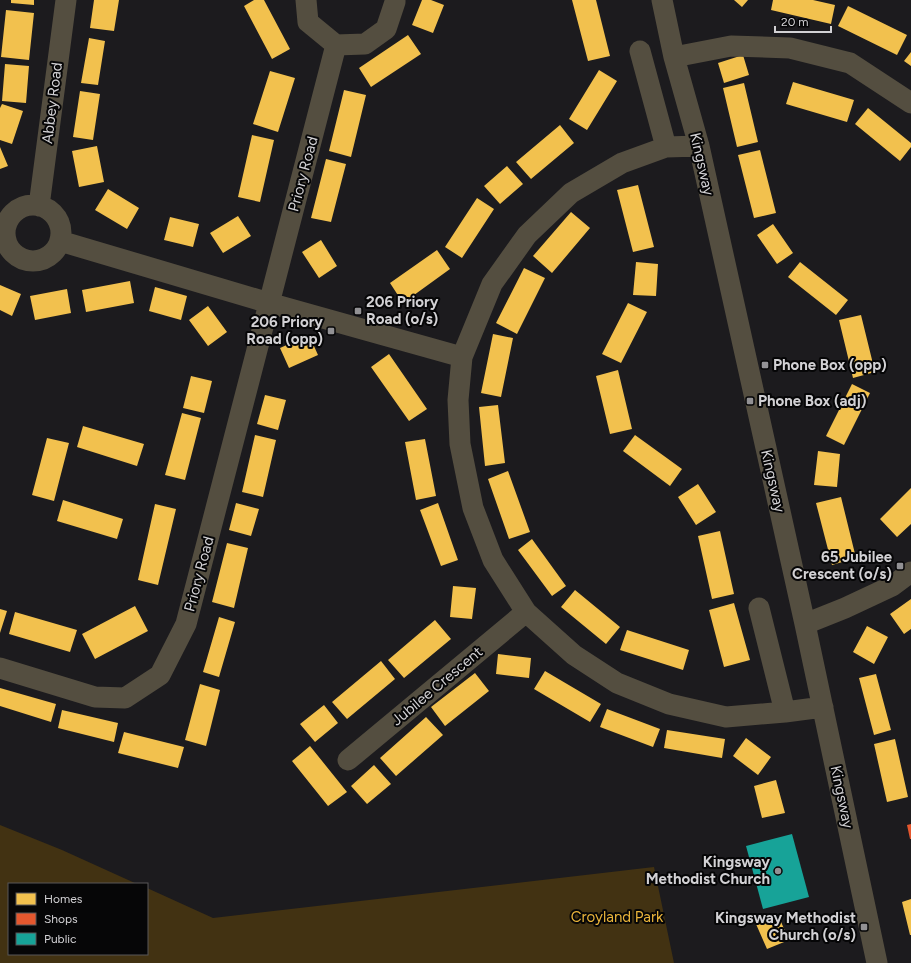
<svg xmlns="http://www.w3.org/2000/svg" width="911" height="963" viewBox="0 0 911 963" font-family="Figtree,sans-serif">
<rect width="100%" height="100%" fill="#1c1b1e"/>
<path fill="#423212" d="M 0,825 L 62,850 L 137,884 L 9,884 L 9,954 L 147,954 L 147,888 L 213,918 L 654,867 L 674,963 L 0,963 Z"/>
<path fill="#f2c14e" d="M 11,0 L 34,0 L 34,5 L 11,3 Z
M 94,0 L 119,0 L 114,31 L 90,28 Z
M 254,0 L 264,0 L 290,49 L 272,59 L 244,6 Z
M 422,0 L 431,0 L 444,5 L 433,33 L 412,25 Z
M 572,0 L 596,0 L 610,56 L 588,61 Z
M 734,0 L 748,0 L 742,7 Z
M 773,0 L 813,0 L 835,5 L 831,24 L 771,10 Z
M 848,6 L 907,35 L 897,55 L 838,26 Z
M 6,10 L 34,13 L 29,60 L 1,57 Z
M 408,35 L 421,54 L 371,87 L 359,68 Z
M 89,38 L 105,41 L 98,85 L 81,83 Z
M 911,52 L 911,66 L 904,61 Z
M 743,55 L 749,75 L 724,83 L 718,63 Z
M 5,64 L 29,66 L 26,103 L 2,101 Z
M 599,70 L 617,81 L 587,130 L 569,119 Z
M 270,71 L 295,78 L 278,132 L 253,124 Z
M 793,82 L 854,100 L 847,122 L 786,104 Z
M 744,83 L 758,142 L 737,147 L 723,88 Z
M 344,90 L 366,95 L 351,157 L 329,151 Z
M 80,91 L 100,94 L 93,140 L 73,137 Z
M 2,104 L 23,111 L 12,144 L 0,140 L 0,108 Z
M 868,108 L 911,143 L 911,147 L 900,161 L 855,124 Z
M 560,125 L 574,143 L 531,179 L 516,162 Z
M 252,135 L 274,140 L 260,202 L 238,197 Z
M 97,146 L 104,182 L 79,187 L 72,151 Z
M 0,147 L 8,166 L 0,169 Z
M 760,150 L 776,213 L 754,218 L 738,155 Z
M 326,159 L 346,164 L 331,222 L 311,218 Z
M 507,166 L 523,184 L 500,204 L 484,186 Z
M 638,185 L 654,247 L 633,252 L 617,190 Z
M 108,189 L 139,208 L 127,229 L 95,210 Z
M 477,198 L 494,209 L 462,258 L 445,247 Z
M 571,212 L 590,228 L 552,273 L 533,256 Z
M 238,216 L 251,236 L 223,253 L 210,233 Z
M 170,217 L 199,224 L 193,247 L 164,240 Z
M 773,224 L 793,253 L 777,264 L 757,235 Z
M 321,240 L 337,266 L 319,278 L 302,252 Z
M 437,250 L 450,269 L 403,303 L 390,283 Z
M 636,262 L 658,264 L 656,296 L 633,295 Z
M 800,262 L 848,300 L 836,315 L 788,277 Z
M 524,268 L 545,278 L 517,334 L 496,323 Z
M 130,281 L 134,303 L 86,312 L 82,290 Z
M 0,285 L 21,294 L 12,316 L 0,310 Z
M 155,287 L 187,296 L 181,320 L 149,311 Z
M 67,289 L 71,313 L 35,320 L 30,296 Z
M 628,303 L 647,312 L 621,363 L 602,354 Z
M 208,306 L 227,332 L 208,346 L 189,320 Z
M 861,315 L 875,372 L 853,378 L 839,320 Z
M 493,334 L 513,338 L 501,397 L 481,393 Z
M 309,335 L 318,355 L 289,368 L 280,348 Z
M 389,354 L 427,409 L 409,421 L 371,367 Z
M 618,370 L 632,429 L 610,434 L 596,376 Z
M 191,376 L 212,381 L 204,413 L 183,408 Z
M 852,384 L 870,393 L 844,445 L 826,436 Z
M 265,395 L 286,400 L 278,430 L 257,424 Z
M 498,405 L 505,463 L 485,466 L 479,407 Z
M 182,413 L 201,418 L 185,480 L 165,475 Z
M 83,426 L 144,444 L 137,466 L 77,447 Z
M 255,435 L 276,440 L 263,497 L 242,492 Z
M 635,435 L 682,469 L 670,486 L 623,451 Z
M 47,438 L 69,443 L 54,501 L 32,495 Z
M 425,439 L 436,496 L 416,500 L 405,442 Z
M 818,451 L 840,454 L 837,487 L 814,485 Z
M 508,471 L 530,532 L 509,539 L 488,479 Z
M 698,484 L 716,512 L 696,525 L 678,497 Z
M 911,488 L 911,524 L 897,537 L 880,519 Z
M 841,497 L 856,558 L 832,565 L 816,503 Z
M 63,500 L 123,519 L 117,539 L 57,521 Z
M 236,503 L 259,509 L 251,536 L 229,530 Z
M 438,503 L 458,560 L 441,566 L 420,510 Z
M 155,504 L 176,509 L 158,585 L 138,580 Z
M 720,531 L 734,594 L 712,599 L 698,536 Z
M 532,539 L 566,586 L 552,596 L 518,550 Z
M 227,543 L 248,548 L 234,608 L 212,602 Z
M 453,586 L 476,588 L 472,619 L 450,617 Z
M 575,590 L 620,627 L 606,644 L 561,607 Z
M 911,599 L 911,629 L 904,634 L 890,614 Z
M 734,603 L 750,660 L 724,667 L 709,610 Z
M 135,606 L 148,631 L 95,659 L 82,634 Z
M 0,609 L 7,611 L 0,633 Z
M 15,612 L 77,630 L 70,652 L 9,634 Z
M 219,617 L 235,622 L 219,677 L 203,672 Z
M 435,620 L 451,639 L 404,678 L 388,660 Z
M 867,626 L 888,637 L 874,664 L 853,652 Z
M 627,630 L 689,650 L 683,670 L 620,650 Z
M 498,654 L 531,658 L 529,678 L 496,674 Z
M 381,661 L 395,679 L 347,719 L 332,702 Z
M 545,671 L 601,704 L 590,722 L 534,689 Z
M 475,673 L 489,691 L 445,726 L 431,707 Z
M 876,674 L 891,730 L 874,735 L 859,678 Z
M 200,684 L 220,690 L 206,746 L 185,740 Z
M 0,688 L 56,704 L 51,722 L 0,706 Z
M 324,705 L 338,723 L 315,742 L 300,724 Z
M 607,709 L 660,729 L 653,747 L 600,727 Z
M 62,710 L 118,723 L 114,742 L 58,728 Z
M 426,717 L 443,735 L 396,776 L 380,758 Z
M 667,730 L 725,739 L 722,758 L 664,748 Z
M 124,732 L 184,747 L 178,768 L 118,753 Z
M 746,738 L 771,757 L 758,775 L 733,756 Z
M 895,739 L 908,797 L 887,802 L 874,744 Z
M 310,746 L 347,792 L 328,806 L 292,761 Z
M 374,765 L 391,784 L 367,804 L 351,786 Z
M 776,780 L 785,813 L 762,818 L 754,786 Z
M 911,899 L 911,935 L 910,935 L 902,902 Z
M 778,915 L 789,940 L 767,949 L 756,924 Z"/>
<path fill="#e4572e" d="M 911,824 L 911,839 L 910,839 L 907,825 Z"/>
<path fill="#17a398" d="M 792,834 L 809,897 L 763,909 L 746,846 Z"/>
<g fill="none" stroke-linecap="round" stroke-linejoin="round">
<path stroke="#544e40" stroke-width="21" d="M 306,0 L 308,22 L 336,45 L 365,44 L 386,29 L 395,2 L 395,0
M 662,0 L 674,57 L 699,146 L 805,624 L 877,963
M 640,51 L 666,147
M 674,57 L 731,46 L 790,48 L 850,63 L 911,103
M 699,146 L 666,147 L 622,163 L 571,193 L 527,235 L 492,284 L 462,357 L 458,400 L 460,444 L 473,508 L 493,560 L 526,612 L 574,655 L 617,683 L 669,704 L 726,717 L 785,712 L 823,707
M5 233a28 28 0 1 1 56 0a28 28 0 1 1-56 0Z
M 39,206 L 66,0
M 60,241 L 269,303 L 462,357
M 759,608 L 785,712
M 805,624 L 845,608 L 892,586 L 911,572
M 0,668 L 95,697 L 125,698 L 160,675 L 186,624 L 336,45
M 348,760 L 526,612"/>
</g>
<g fill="#929194" stroke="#060607" stroke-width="1.5">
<rect x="354" y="307" width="8" height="8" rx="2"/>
<rect x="327" y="327" width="8" height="8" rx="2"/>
<rect x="761" y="361" width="8" height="8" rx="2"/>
<rect x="746" y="397" width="8" height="8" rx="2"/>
<rect x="896" y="562" width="8" height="8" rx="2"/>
<circle cx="778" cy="871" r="4"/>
<rect x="860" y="923" width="8" height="8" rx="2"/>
</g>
<g text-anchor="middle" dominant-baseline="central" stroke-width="4" stroke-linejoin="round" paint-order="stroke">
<g font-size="15" fill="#d2d1d4" stroke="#060607">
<text transform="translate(52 103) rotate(-83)">Abbey Road</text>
<text transform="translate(702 164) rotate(77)">Kingsway</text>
<text transform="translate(303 174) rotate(-75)">Priory Road</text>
<text transform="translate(773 481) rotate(77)">Kingsway</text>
<text transform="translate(199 574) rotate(-75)">Priory Road</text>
<text transform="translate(437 686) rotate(-40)">Jubilee Crescent</text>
<text transform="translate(842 797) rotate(78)">Kingsway</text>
</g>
<g font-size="15" font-weight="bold" fill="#d2d1d4" stroke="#060607" text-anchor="end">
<text x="366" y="302" text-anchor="start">206 Priory<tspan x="366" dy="17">Road (o/s)</tspan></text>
<text x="323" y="322">206 Priory<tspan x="323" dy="17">Road (opp)</tspan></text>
<text x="773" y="365" text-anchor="start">Phone Box (opp)</text>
<text x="758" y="401" text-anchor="start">Phone Box (adj)</text>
<text x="892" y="557">65 Jubilee<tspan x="892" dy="17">Crescent (o/s)</tspan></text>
<text x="770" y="862">Kingsway<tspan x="770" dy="17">Methodist Church</tspan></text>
<text x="856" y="918">Kingsway Methodist<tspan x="856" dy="17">Church (o/s)</tspan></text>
</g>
<g font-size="15" fill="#ebb53b" stroke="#060607">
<text x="617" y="917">Croyland Park</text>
</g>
</g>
<rect x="8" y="883" width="140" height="72" fill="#060607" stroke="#585759"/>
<rect x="16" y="893" width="20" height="12" fill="#f2c14e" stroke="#585759"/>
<text x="44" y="903" font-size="12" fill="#d2d1d4">Homes</text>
<rect x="16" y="913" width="20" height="12" fill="#e4572e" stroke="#585759"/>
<text x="44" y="923" font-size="12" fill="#d2d1d4">Shops</text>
<rect x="16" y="933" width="20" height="12" fill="#17a398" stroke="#585759"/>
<text x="44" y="943" font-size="12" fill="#d2d1d4">Public</text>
<path d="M775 26v6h56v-6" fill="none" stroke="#d2d1d4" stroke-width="2"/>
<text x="781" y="26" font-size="12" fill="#d2d1d4" stroke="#060607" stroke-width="3" paint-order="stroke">20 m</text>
</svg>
